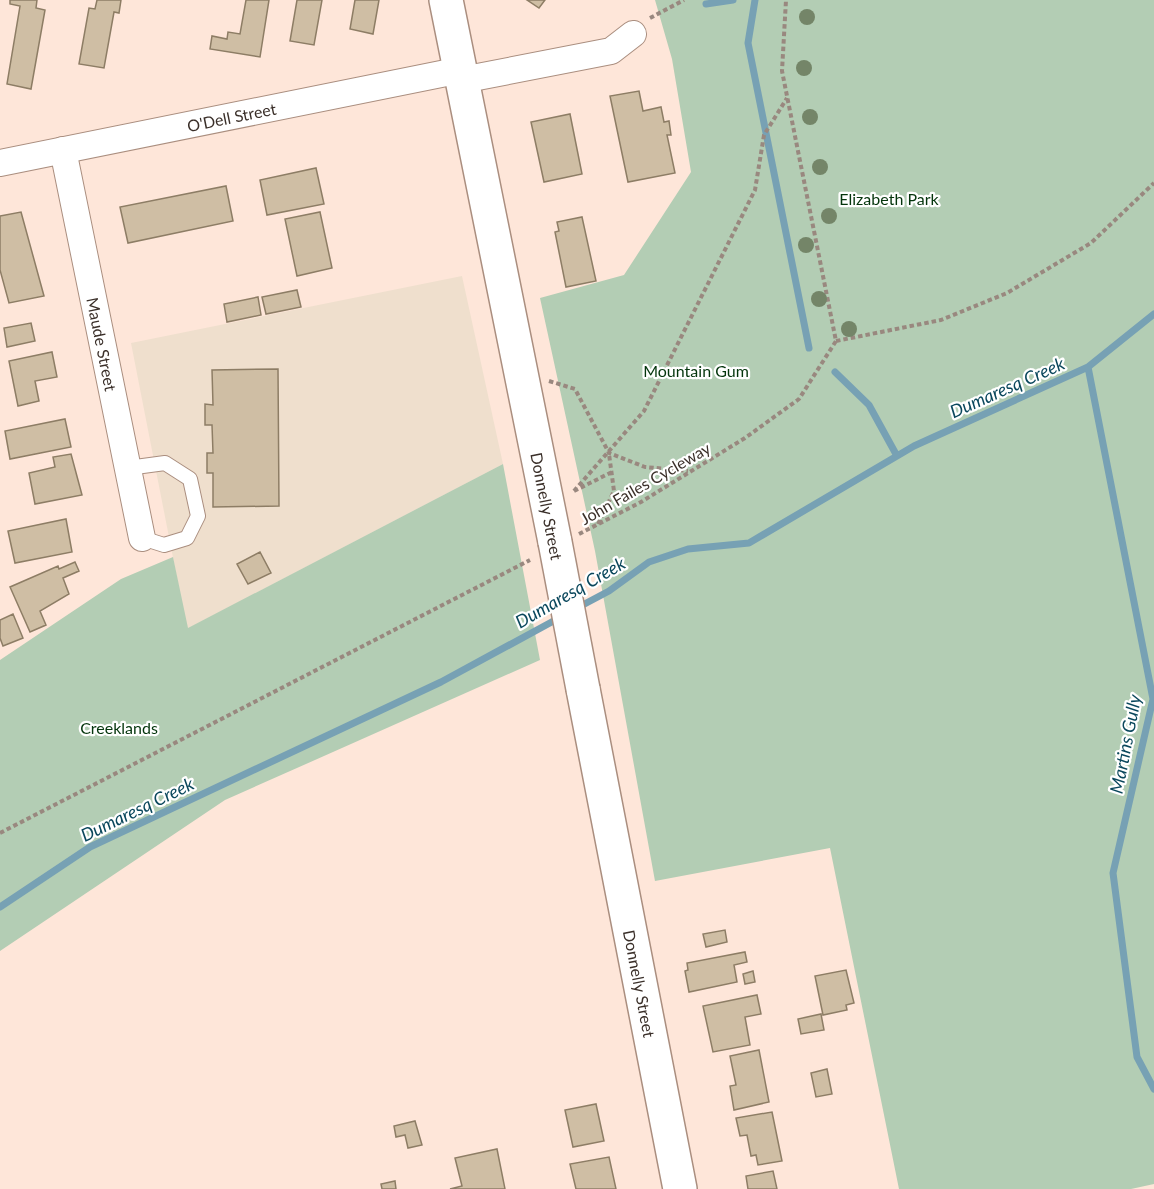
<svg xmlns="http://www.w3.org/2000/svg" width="1154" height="1189" viewBox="0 0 1154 1189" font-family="Lato,sans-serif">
<rect width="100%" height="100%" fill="#fee6d9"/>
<path fill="#efdfcd" d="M 462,276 L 503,464 L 187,629 L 131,343 Z"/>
<path fill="#b3cdb4" d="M 655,0 L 1154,0 L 1154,1184 L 1131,1189 L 899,1189 L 830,848 L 655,881 L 595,551 L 540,298 L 624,275 L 691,172 L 672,59 Z
M 503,464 L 540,660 L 225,800 L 0,951 L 0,660 L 121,579 L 173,557 L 188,628 Z"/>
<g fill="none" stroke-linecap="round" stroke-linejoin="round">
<path stroke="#77a1b4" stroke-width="7" d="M 755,0 L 748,43 L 809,348
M 706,4 L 733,0
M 1088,367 L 1153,699 L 1113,873 L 1137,1057 L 1154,1089
M 835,372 L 869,405 L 897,456
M 577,608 L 609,591 L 649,562 L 688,549 L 749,543 L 914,446 L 1088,367 L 1154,314
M 0,907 L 90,847 L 441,682 L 559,618"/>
</g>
<path fill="#cfbea4" stroke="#8d7d65" stroke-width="1.5" d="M 10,0 L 37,0 L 36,8 L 45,10 L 31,89 L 7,84 L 20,6 L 10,4 Z
M 97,0 L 121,0 L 119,13 L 114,12 L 104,68 L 79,64 L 89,8 L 95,9 Z
M 246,0 L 269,0 L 260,57 L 210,49 L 212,36 L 227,39 L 228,32 L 240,34 Z
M 297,0 L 322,0 L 314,45 L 290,41 Z
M 355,0 L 379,0 L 373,34 L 350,29 Z
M 527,0 L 545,0 L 539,8 Z
M 639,91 L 643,111 L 661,107 L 664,122 L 669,121 L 671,135 L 667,135 L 675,173 L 628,182 L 610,96 Z
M 570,114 L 582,174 L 544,182 L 531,122 Z
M 316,168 L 324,204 L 267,215 L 260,180 Z
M 226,186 L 233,221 L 128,243 L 120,207 Z
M 21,212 L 44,296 L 9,303 L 0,270 L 0,216 Z
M 320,212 L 332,268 L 297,276 L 285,219 Z
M 582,217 L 596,281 L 566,287 L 555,232 L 559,231 L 557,222 Z
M 297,290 L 301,307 L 266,314 L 262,297 Z
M 258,297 L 261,315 L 227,322 L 224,304 Z
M 31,323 L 35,341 L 7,347 L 4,328 Z
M 52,352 L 57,377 L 35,381 L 39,401 L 18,406 L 9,361 Z
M 278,369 L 279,506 L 213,507 L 213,473 L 207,473 L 207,453 L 213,453 L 212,425 L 205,425 L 205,404 L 213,405 L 212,370 Z
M 65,419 L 71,447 L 10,459 L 5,431 Z
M 71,454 L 82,495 L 35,504 L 29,473 L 55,467 L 53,457 Z
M 66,519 L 72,552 L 15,563 L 8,531 Z
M 260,552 L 271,573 L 248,584 L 237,564 Z
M 75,562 L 79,571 L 63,578 L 69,594 L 40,611 L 46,625 L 30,632 L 10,587 L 58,566 L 59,569 Z
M 13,614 L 23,638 L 3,646 L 0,638 L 0,620 Z
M 725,930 L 727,942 L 706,947 L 703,934 Z
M 745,952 L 747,962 L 734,965 L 737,982 L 689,992 L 685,971 L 688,970 L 687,963 Z
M 846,970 L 854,1003 L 846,1005 L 847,1010 L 823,1015 L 815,976 Z
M 753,971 L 755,982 L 745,984 L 743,974 Z
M 757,995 L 761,1014 L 745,1017 L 750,1045 L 713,1052 L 703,1006 Z
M 821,1014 L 824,1030 L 801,1034 L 798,1019 Z
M 759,1050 L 769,1102 L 734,1110 L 730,1086 L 736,1085 L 730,1056 Z
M 827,1069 L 832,1094 L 816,1097 L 811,1073 Z
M 596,1104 L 604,1141 L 573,1147 L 565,1110 Z
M 772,1112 L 782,1161 L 758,1165 L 756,1155 L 751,1156 L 747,1135 L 740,1136 L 736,1118 Z
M 415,1121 L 422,1145 L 408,1148 L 405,1135 L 396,1137 L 394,1126 Z
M 497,1149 L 505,1189 L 450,1189 L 462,1186 L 455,1158 Z
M 609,1157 L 616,1189 L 576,1189 L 570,1164 Z
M 773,1171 L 777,1189 L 748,1189 L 746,1176 Z
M 395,1181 L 396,1189 L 382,1189 L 381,1184 Z"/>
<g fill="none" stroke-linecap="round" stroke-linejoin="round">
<g stroke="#aa8e7f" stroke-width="16">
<path id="service" d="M 128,468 L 165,463 L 190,479 L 198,516 L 187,538 L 164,545 L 142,538"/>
</g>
<g stroke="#aa8e7f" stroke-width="28">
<g id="minor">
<path d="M 462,80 L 611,51 L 633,34"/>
<path id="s1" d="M 63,150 L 142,538"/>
<path id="s2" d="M 0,163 L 461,70"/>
</g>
</g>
<g stroke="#aa8e7f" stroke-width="36">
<g id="tertiary">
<path d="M 446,0 L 555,542"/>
<path id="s3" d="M 583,689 L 680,1189"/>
</g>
</g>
<path stroke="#99887f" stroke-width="4" stroke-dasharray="4.5 3" stroke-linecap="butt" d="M 650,18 L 684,0
M 836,341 L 941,320 L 1007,293 L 1091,243 L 1154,183
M 549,381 L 575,389 L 609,453 L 645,467 L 688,471
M 574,491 L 644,411 L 755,190 L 764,135 L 787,98
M 574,491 L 612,472
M 598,524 L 614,491 L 609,454
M 579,534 L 641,502 L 745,438 L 799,399 L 836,341 L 782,71 L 786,0
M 0,833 L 530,560"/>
<use href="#service" stroke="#fff" stroke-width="14"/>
<use href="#minor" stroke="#fff" stroke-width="26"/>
<use href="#tertiary" stroke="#fff" stroke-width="33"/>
<g stroke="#aa8e7f" stroke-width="36" stroke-linecap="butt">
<path id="tertiary-bridge" d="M 555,542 L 583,689"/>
</g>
<use href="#tertiary-bridge" stroke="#fff" stroke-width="33"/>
</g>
<g fill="#748568">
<circle cx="807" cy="17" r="8"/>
<circle cx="804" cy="68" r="8"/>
<circle cx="810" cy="117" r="8"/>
<circle cx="820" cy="167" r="8"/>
<circle cx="829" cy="216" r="8"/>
<circle cx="806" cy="245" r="8"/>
<circle cx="819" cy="299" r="8"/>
<circle cx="849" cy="329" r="8"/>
</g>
<g text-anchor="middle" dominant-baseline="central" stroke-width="4.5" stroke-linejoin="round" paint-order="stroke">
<g font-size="16" fill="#3a2f29" stroke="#fff">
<text stroke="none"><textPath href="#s2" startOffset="236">O'Dell Street</textPath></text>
<text stroke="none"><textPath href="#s1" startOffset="198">Maude Street</textPath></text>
<text transform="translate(645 483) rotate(-30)">John Failes Cycleway</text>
<text transform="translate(547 506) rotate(79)">Donnelly Street</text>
<text stroke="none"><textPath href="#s3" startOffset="300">Donnelly Street</textPath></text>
</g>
<g font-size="16" fill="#04350c" stroke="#fff">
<text x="889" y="198">Elizabeth Park</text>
<text x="696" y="370">Mountain Gum</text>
<text x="119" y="727">Creeklands</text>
</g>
<g font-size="18" font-style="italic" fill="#0a475c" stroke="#fff">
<text transform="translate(1007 387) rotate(-24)">Dumaresq Creek</text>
<text transform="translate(570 592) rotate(-30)">Dumaresq Creek</text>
<text transform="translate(1125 744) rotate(-79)">Martins Gully</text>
<text transform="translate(137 809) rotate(-26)">Dumaresq Creek</text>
</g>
</g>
</svg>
